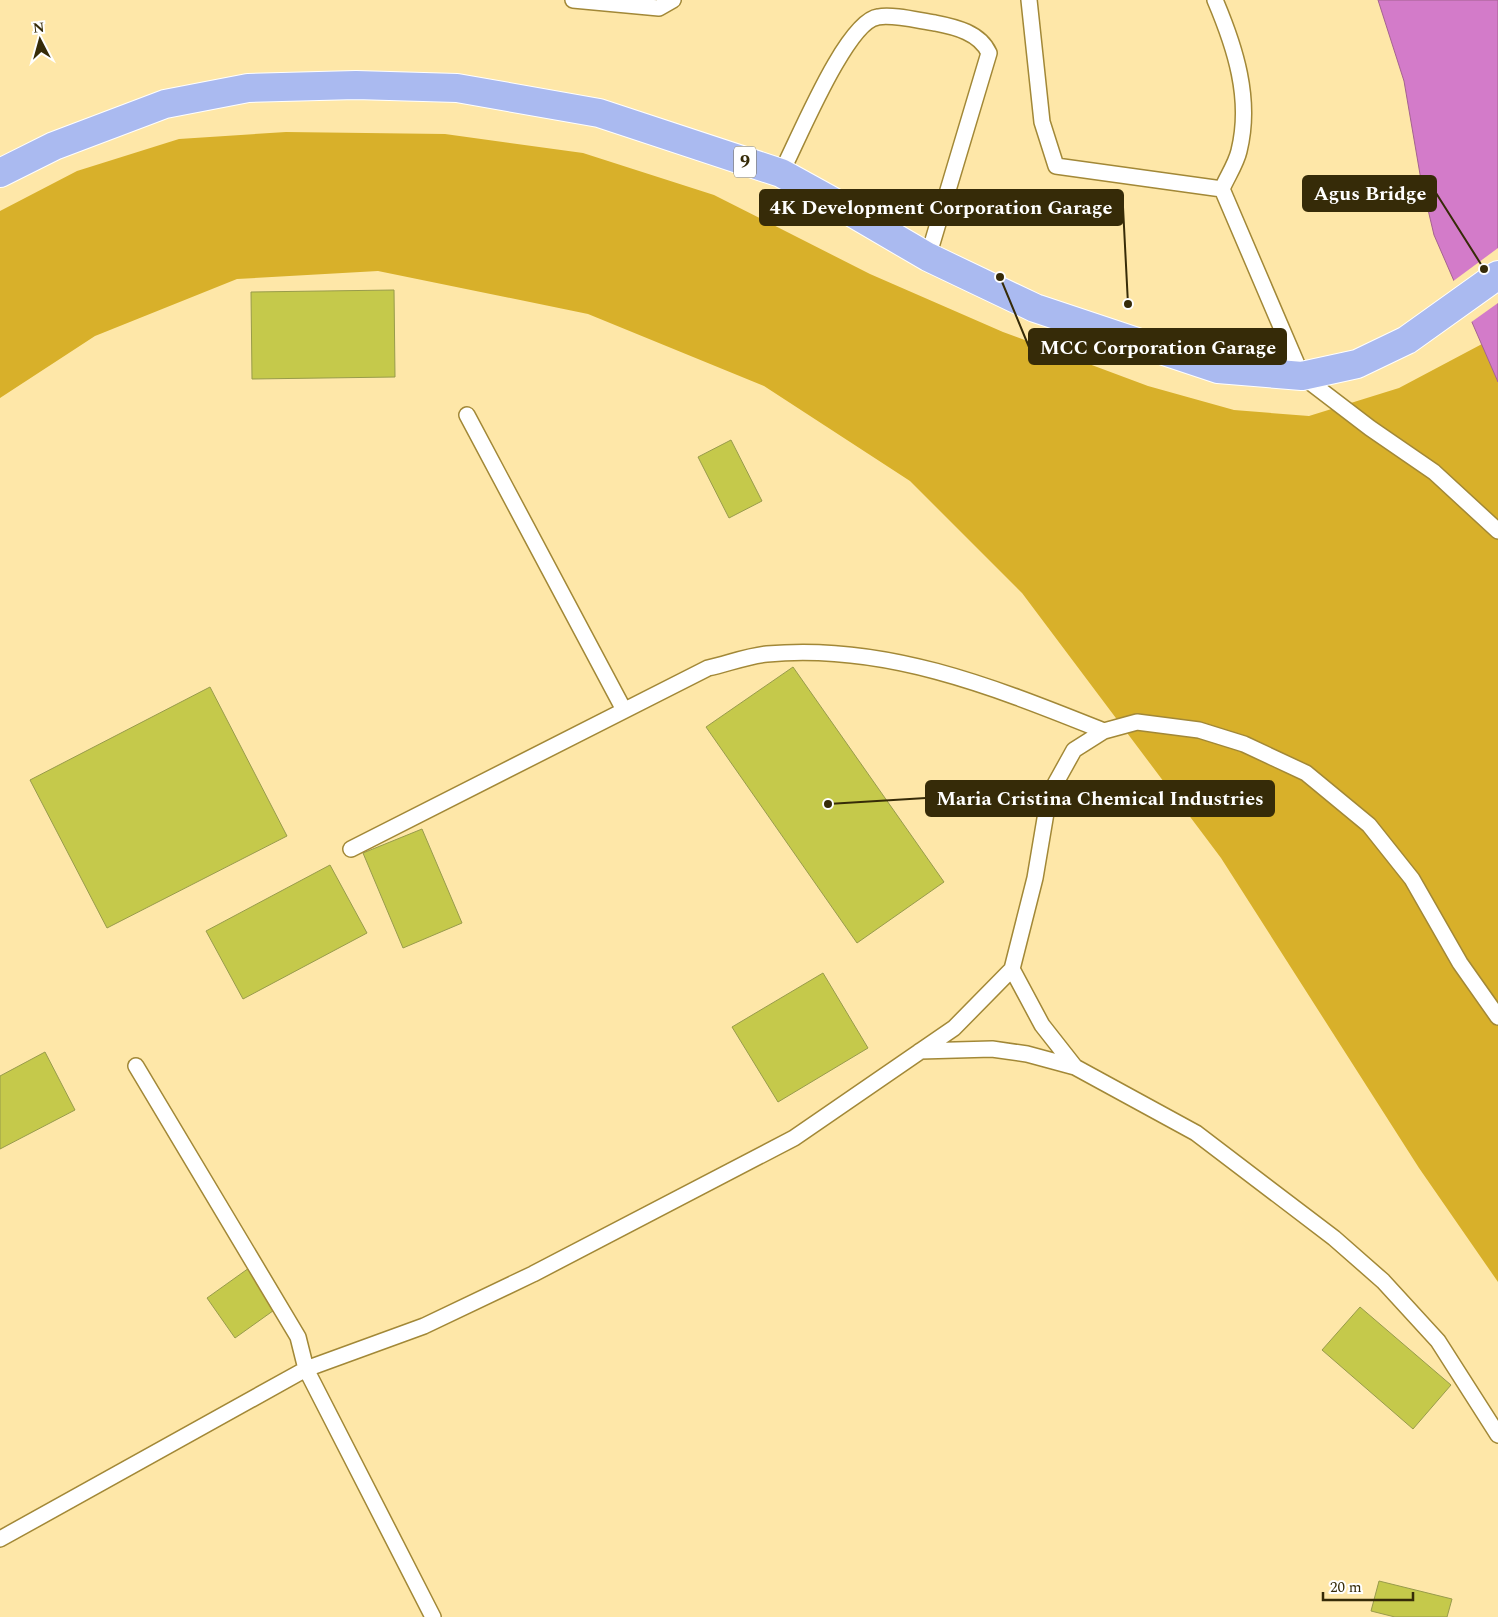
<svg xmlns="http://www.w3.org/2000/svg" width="1498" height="1617" viewBox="0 0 1498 1617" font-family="Spectral,serif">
<rect width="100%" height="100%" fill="#fee7a8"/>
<path fill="#d8b02a" d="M 286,132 L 445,134 L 583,153 L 714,195 L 870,274 L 1003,332 L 1148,386 L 1234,410 L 1309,416 L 1399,388 L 1482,344 L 1498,382 L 1498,1282 L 1419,1168 L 1221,858 L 1022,593 L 910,481 L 764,386 L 588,314 L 378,271 L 237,279 L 95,336 L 0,398 L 0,211 L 77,171 L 179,139 Z"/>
<path fill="#d37bc9" stroke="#a4638f" d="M 1378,0 L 1498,0 L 1498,382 L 1434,235 L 1421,180 L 1404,81 Z"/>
<path fill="#fee7a8" d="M 1498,248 L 1498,303 L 1470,323 L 1452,282 Z"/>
<path fill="#c5c94b" stroke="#989b4b" d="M 394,290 L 395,377 L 252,379 L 251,292 Z
M 731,440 L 762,501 L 729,518 L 698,457 Z
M 793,667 L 944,882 L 857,943 L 706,727 Z
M 210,687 L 287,836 L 107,928 L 30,780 Z
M 422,829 L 462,923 L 403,948 L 363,853 Z
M 330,865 L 367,933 L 243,999 L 206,931 Z
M 823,973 L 868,1048 L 778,1102 L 732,1027 Z
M 45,1052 L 75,1110 L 0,1149 L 0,1076 Z
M 249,1268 L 277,1308 L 235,1338 L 207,1298 Z
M 1360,1307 L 1451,1385 L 1413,1429 L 1322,1350 Z
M 1379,1581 L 1452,1599 L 1447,1617 L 1395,1617 L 1371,1611 Z"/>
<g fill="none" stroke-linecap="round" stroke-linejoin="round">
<g stroke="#a28837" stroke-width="18">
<path id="service" d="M 573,0 L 659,8 L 673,0
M 1029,0 L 1042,122 L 1056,166 L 1222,189 L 1302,376 L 1370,428 L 1434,472 L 1498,531
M 1215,0 C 1235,47 1252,99 1239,151 C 1236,164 1227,177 1222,189
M 781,173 C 797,143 846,21 878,17 C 893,14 920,21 935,23 C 956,27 980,33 989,53 L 928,257
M 467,415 L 624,710
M 351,849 L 708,668 C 727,664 747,656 767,654 C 886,643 996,688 1104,731
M 1012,969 L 1035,878 L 1049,795 L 1074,750 L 1104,731 L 1137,722 L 1199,730 L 1244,744 L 1306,773 L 1369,825 L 1412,879 L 1460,963 L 1498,1017
M 920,1051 L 992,1049 L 1027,1054 L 1075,1067
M 136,1066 L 298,1337 L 306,1369 L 433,1617
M 0,1539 L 306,1369 L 424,1326 L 533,1274 L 794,1138 L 954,1028 L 1012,969 L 1042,1025 L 1075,1067 L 1196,1133 L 1334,1238 L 1383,1281 L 1438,1341 L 1498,1435"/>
</g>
<g stroke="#fff" stroke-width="30">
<path id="trunk" d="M 0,173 L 54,146 L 165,104 L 248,88 L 356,85 L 457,88 L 599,113 L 781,173 L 839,205 L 928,257 L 1035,308 L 1218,369 L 1302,376 L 1357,364 L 1407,340 L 1498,275"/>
</g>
<use href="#service" stroke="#fff" stroke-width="15"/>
<use href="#trunk" stroke="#aabaf0" stroke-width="28"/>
</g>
<g text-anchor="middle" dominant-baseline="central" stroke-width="4.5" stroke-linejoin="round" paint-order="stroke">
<rect fill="#fff" stroke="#726b52" stroke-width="1" x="734" y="146.5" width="22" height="31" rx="4"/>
<g font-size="18" font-weight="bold" fill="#362b08">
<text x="745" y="162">9</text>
</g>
</g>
<path fill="none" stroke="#362b08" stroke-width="2" d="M1484 269L1436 193M1128 304L1123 207M1000 277L1029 347M828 804L926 798"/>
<g fill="#362b08" stroke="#fff" stroke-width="2">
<circle cx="1484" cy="269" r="5"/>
<circle cx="1128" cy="304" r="5"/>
<circle cx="1000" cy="277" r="5"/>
<circle cx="828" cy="804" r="5"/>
</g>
<g fill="#362b08" stroke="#362b08" stroke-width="2">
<rect x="1303" y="176" width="133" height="35" rx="5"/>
<rect x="760" y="190" width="363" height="35" rx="5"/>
<rect x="1029" y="329" width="257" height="35" rx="5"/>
<rect x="926" y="781" width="348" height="35" rx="5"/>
</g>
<g font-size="20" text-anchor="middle" font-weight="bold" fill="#fff">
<text x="1370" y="200">Agus Bridge</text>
<text x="941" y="214">4K Development Corporation Garage</text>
<text x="1158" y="354">MCC Corporation Garage</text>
<text x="1100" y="805">Maria Cristina Chemical Industries</text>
</g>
<g transform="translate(40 40) rotate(354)" stroke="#ffffff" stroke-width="4" paint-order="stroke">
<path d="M0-4L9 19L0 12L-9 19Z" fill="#362b08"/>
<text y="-8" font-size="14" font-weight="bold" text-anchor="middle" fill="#362b08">N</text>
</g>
<path d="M1323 1592v8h90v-8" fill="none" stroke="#362b08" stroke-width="2.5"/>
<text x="1330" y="1592" font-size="15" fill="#362b08" stroke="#ffffff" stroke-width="4" paint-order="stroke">20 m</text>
</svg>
